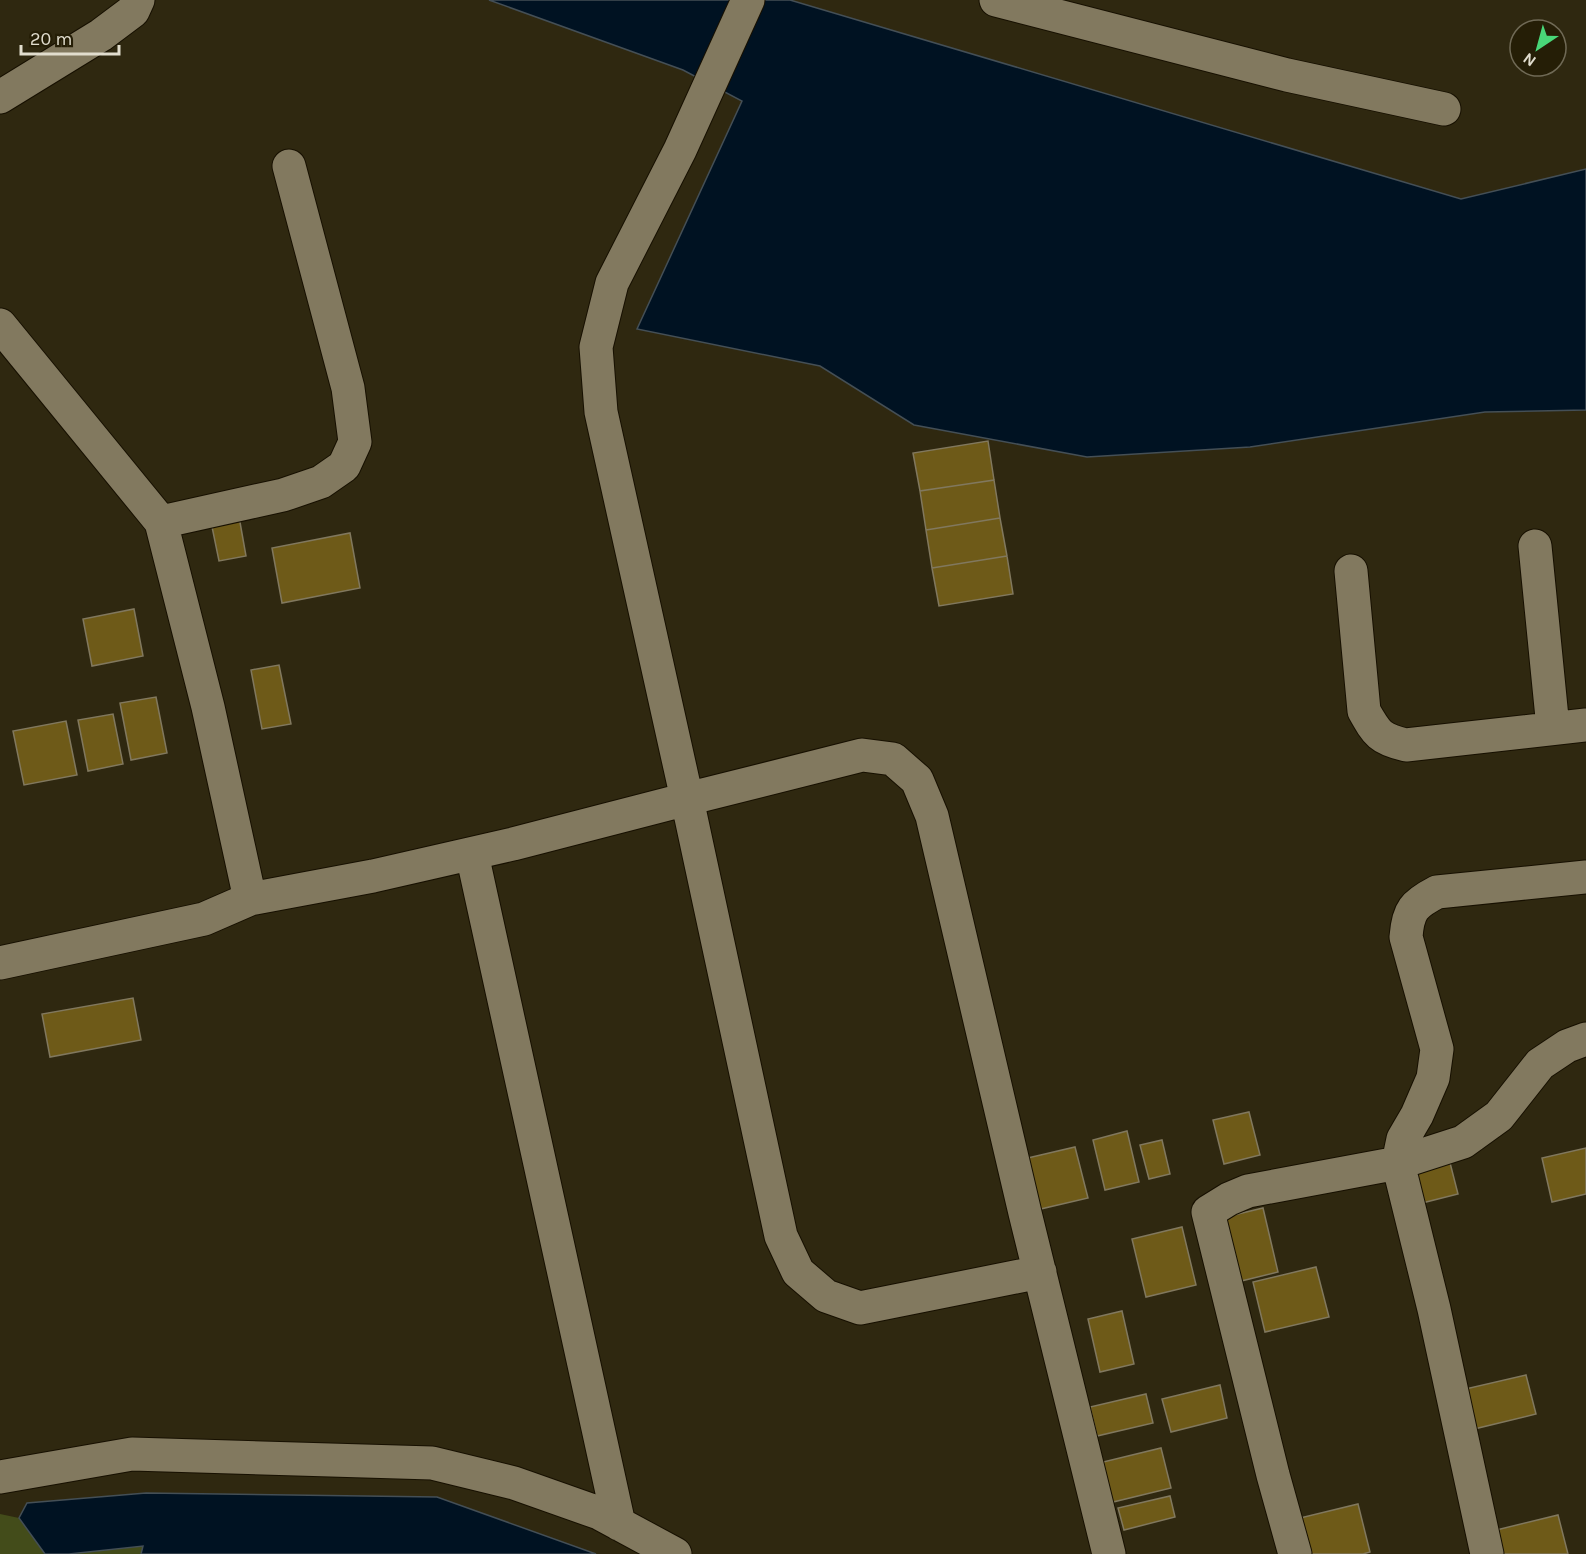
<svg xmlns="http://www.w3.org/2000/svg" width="1586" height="1554" viewBox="0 0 1586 1554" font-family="Karla,sans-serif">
<rect width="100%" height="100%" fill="#2f2810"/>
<path fill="#434c1a" d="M 0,1514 L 19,1518 L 45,1554 L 0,1554 Z
M 143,1546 L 141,1554 L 69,1554 Z"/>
<path fill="#001222" stroke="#444f56" stroke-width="1.5" d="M 489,0 L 790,0 L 1461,199 L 1586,169 L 1586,410 L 1485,412 L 1250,447 L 1087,457 L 914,425 L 820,366 L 637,329 L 742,101 L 683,70 Z
M 146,1493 L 437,1497 L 596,1554 L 141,1554 L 143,1546 L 69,1554 L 45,1554 L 19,1518 L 27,1503 Z"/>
<path fill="#6e5a18" stroke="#81785e" stroke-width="1.5" d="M 988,441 L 994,480 L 920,491 L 913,453 Z
M 994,480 L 1000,518 L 926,530 L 920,491 Z
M 238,511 L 246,556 L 219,561 L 210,517 Z
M 1000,518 L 1007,556 L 932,568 L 926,530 Z
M 350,533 L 360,588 L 282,603 L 272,548 Z
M 1007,556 L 1013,594 L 939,606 L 932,568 Z
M 134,609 L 143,656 L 92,666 L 83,619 Z
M 279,665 L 291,724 L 262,729 L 251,670 Z
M 156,697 L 167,753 L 131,760 L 120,703 Z
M 113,714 L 123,764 L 88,771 L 78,720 Z
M 66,721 L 77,775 L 24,785 L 13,731 Z
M 133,998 L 141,1040 L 50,1057 L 42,1014 Z
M 1249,1112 L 1260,1155 L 1224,1164 L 1213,1120 Z
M 1127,1131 L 1139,1182 L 1105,1190 L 1093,1140 Z
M 1162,1140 L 1170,1174 L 1149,1179 L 1140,1145 Z
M 1075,1147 L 1088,1198 L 1032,1211 L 1019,1160 Z
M 1586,1148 L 1586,1194 L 1552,1202 L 1542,1158 Z
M 1448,1155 L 1458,1194 L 1422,1203 L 1412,1164 Z
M 1263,1208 L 1278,1272 L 1233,1283 L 1217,1219 Z
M 1182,1227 L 1196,1285 L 1146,1297 L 1132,1239 Z
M 1316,1267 L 1329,1317 L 1265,1332 L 1253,1282 Z
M 1122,1311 L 1134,1364 L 1100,1372 L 1088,1319 Z
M 1526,1375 L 1536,1414 L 1470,1430 L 1461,1390 Z
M 1220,1385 L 1227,1418 L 1171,1432 L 1162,1399 Z
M 1146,1394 L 1153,1423 L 1097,1436 L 1090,1407 Z
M 1161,1448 L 1171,1488 L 1109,1503 L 1099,1463 Z
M 1170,1496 L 1175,1517 L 1124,1530 L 1118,1508 Z
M 1358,1504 L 1370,1552 L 1363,1554 L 1308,1554 L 1300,1518 Z
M 1558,1515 L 1568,1554 L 1493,1554 L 1488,1532 Z"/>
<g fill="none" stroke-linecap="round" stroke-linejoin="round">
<g stroke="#171000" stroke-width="35">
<path id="minor" d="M 748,0 L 680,150 L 612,283 L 596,347 L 601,412 L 687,799 L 781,1236 L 798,1272 L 826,1296 L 860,1308 L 1040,1272
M 996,0 L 1287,75 L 1444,109
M 0,97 L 101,35 L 133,11 L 138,0
M 0,325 L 161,522 L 208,707 L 250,899
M 161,522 L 283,495 L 321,482 L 344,466 L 355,442 L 348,388 L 289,166
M 1535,546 L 1553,728
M 1351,571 L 1364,711 C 1377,734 1380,739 1406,745 L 1586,725
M 472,854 L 619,1524
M 0,963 L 204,919 L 250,899 L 373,876 L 513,844 L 687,799 L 862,755 L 893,759 L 917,780 L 932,816 L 1025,1213 L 1109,1554
M 0,1477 L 132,1454 L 432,1463 L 514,1483 L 599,1513 L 675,1554
M 1295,1554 L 1273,1475 L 1208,1212 L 1229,1199 L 1248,1191 L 1398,1163 L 1463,1142 L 1499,1116 L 1540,1064 L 1567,1046 L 1586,1039
M 1487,1554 L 1434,1309 L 1398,1163 L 1403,1139 L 1417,1115 L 1433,1078 L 1437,1049 L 1406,937 C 1408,910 1414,904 1437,892 L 1586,877"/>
</g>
<use href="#minor" stroke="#82795f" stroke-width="33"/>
</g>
<g transform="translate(1538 48) rotate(216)"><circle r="28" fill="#251e06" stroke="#706a56" stroke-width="1.5"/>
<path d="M0-4.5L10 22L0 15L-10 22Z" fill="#49d778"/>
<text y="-9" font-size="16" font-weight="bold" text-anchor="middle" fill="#e1ddce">N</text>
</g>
<path d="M21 45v9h98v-9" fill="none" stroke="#e1ddce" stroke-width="3"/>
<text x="30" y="45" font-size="18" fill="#e1ddce" stroke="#251e06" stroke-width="4.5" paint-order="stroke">20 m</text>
</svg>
